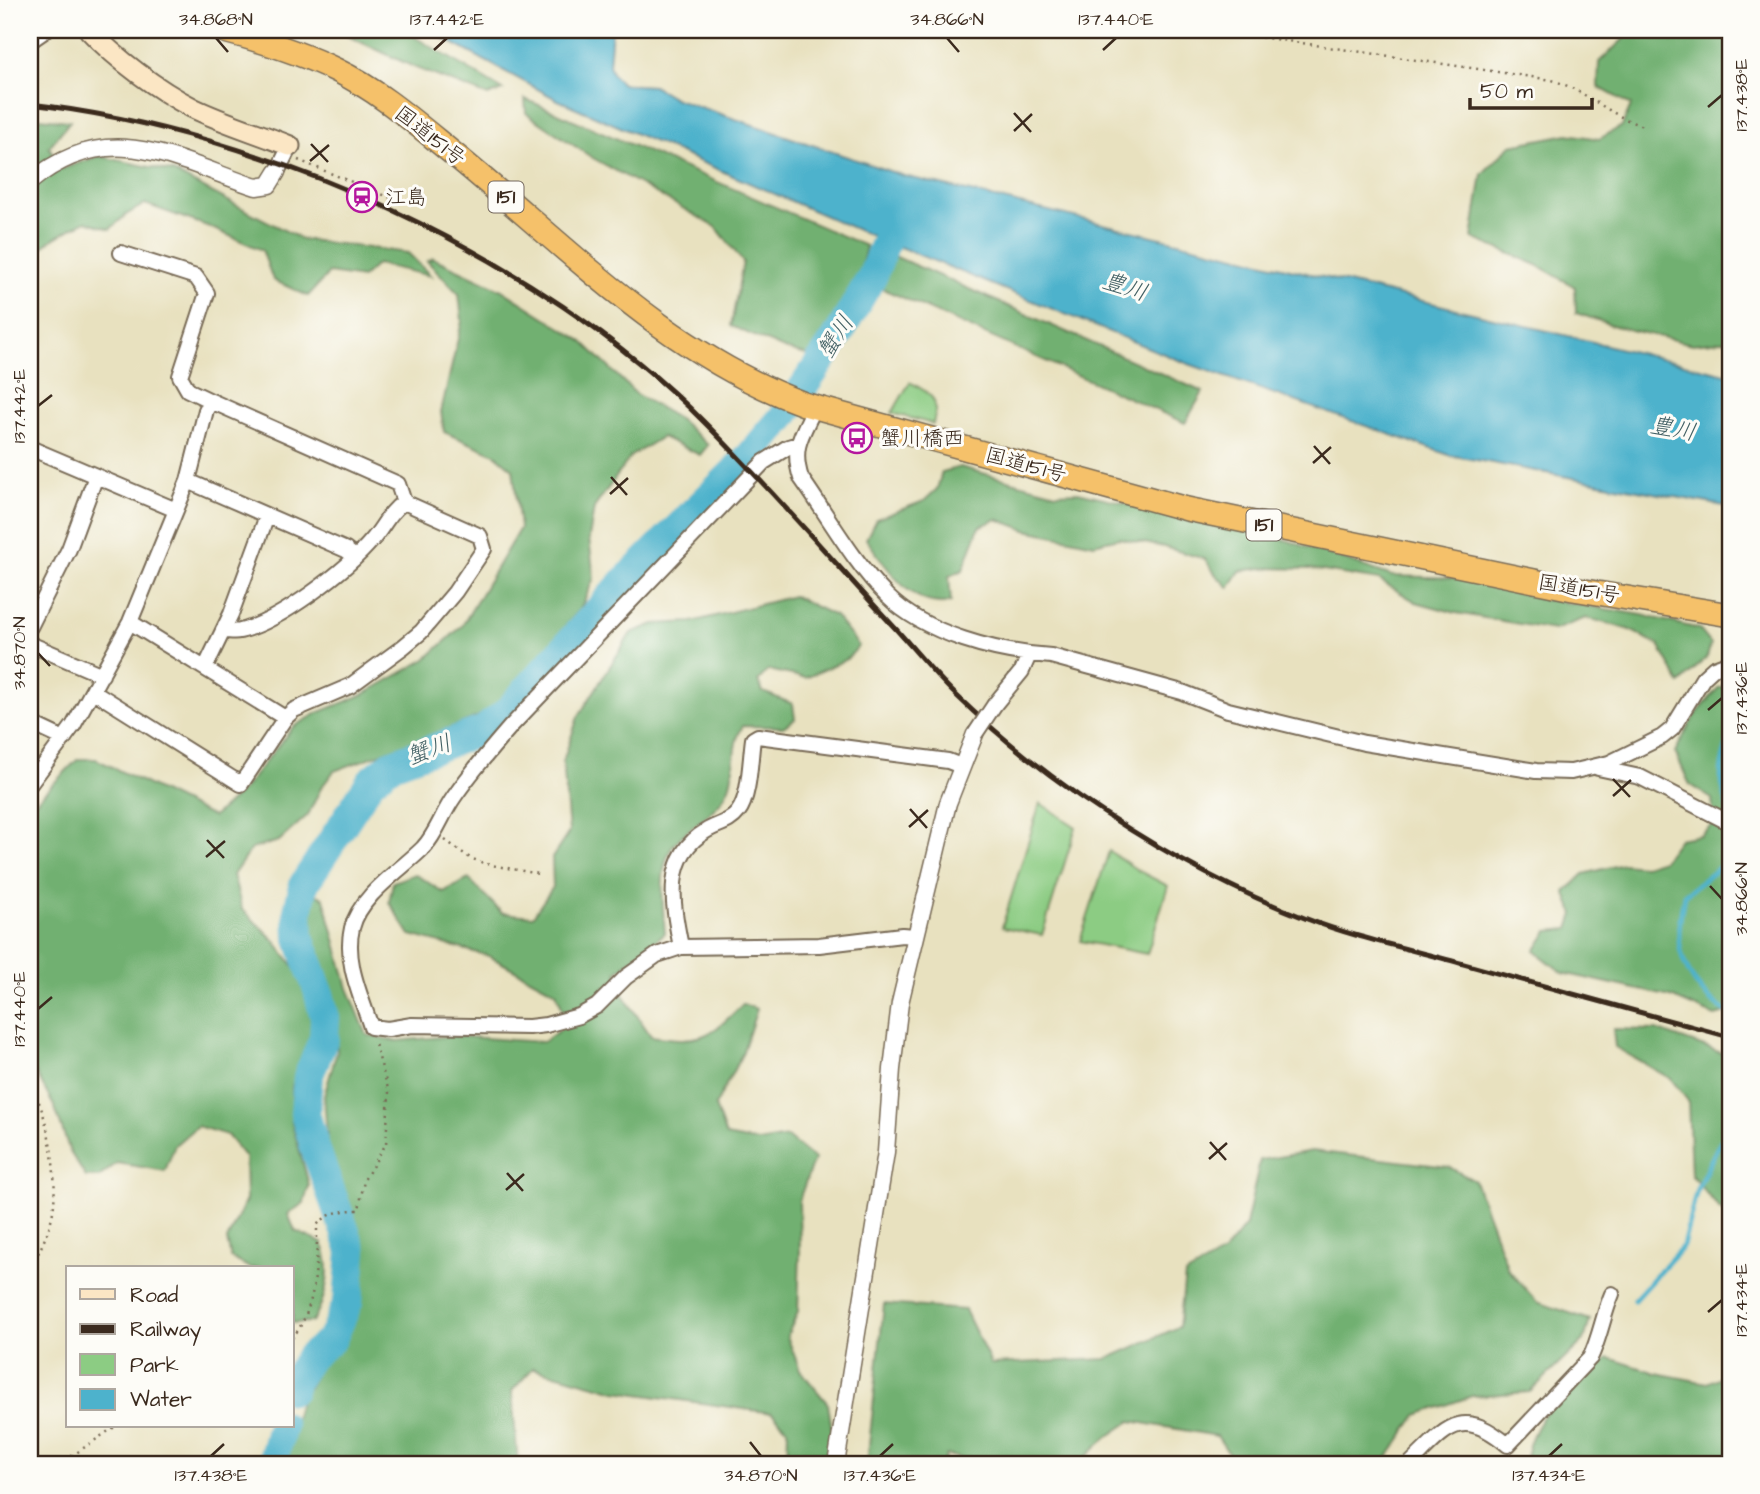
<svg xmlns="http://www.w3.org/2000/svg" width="1760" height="1494" viewBox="0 0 1760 1494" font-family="'Architects Daughter','Klee One',sans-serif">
<rect width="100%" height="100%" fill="#fdfcf7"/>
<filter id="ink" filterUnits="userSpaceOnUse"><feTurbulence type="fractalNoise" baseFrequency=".0143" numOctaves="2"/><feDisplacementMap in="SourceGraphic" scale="14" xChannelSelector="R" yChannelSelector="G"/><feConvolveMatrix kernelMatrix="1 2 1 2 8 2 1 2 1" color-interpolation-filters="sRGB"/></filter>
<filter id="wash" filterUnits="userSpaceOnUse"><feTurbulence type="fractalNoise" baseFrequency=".00686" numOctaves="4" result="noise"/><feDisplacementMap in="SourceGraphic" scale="28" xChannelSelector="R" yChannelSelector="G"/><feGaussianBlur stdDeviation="1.57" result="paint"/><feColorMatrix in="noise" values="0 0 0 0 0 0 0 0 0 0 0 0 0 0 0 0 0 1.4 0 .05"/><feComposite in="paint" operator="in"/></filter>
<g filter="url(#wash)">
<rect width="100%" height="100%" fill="#e8e1bf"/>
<path fill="#8ccc83" stroke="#647b50" stroke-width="2" d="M 910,382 C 931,394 940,398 933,424 L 892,413 Z
M 1040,803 L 1076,827 L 1042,935 L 1002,927 Z
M 1109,851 L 1139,871 L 1168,886 L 1147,954 L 1080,941 Z"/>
<path fill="#71b071" stroke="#566d48" stroke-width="2" d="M 335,30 L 403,30 L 503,90 L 488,96 L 416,68 Z
M 1673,30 L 1730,30 L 1730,340 L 1692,344 L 1618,327 L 1576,313 L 1575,287 L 1537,265 L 1472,238 L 1482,174 L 1511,145 L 1568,134 L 1599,139 L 1622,126 L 1631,105 L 1598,87 L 1599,62 L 1629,34 L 1664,38 Z
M 525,99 L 866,246 L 860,274 L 810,356 L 784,349 L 731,326 L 743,262 L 716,227 L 591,157 L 526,113 Z
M 30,117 L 70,121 L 49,147 L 62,169 L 99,156 L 173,172 L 301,239 L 408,253 L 431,276 L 377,264 L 362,278 L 329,273 L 308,296 L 273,280 L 262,250 L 207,226 L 145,204 L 126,215 L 110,229 L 86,221 C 67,231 39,243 30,264 Z
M 894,256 L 1203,392 L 1185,423 L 881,288 Z
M 433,258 L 500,289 L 582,341 L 636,394 L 680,420 L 708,445 L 700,455 L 662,437 L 631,456 L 594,508 L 589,538 L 594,578 L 581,608 L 495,709 L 460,724 L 334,771 L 321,788 L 308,815 L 279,841 L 251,849 L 233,875 L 242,909 L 274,940 L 303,978 L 315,1012 L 309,1047 L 292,1086 L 292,1123 L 309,1185 L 304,1203 L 288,1214 L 295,1231 L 322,1243 C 334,1267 326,1300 312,1322 L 292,1323 L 292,1268 L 250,1268 L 231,1258 L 227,1240 L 246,1200 L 245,1157 L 227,1135 L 197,1126 L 175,1145 L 165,1171 L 117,1163 L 99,1177 L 86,1177 L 70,1152 L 55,1108 L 30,1062 L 30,807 L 78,759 L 96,759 L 213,817 L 242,791 L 293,727 L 320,712 L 362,695 L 426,659 L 462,626 L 520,528 L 513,469 L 495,454 L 444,432 L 441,412 L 462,321 L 459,294 L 427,261 Z
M 960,467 L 1056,493 L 1078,492 L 1289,541 L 1392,576 L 1463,578 L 1544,599 L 1642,615 L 1699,629 L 1711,644 L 1707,657 L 1680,684 L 1659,645 L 1628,629 L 1586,618 L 1554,630 L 1456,613 L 1416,602 L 1379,580 L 1311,569 L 1262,568 L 1240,571 L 1229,588 L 1216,575 L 1205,559 L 1164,547 L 1119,538 L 1094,544 L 1026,530 L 997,519 L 979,527 L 963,570 L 949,576 L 951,602 C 911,611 886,565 866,539 L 876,519 L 924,501 L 937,489 L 942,472 Z
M 793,596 L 835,616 L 859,646 L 847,659 L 806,678 L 768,670 L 758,681 L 763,692 L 793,704 L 795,719 L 783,727 L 743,726 C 731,744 736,764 730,784 C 721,813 692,823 675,843 C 657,864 663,908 665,933 L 617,972 L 623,995 L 651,1036 C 701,1043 708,1039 743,1004 L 757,1009 L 742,1054 L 715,1106 L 726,1136 L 758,1142 L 787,1137 L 814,1159 L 799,1200 L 800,1251 L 798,1312 L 787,1336 L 800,1370 L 828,1404 L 833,1436 L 828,1464 L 787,1464 L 788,1429 L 772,1413 L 616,1391 L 533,1368 L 512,1391 L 518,1464 L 283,1464 L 299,1404 L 322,1362 L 342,1342 L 356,1293 L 359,1254 L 356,1234 L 328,1148 L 324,1096 L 337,1051 L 332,999 L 311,934 L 310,905 L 315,894 L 324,898 L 348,988 L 367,1035 L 396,1041 L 453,1036 L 543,1042 L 568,1024 L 556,992 L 489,956 L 410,935 L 389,902 L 393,882 L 415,874 L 443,892 L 469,879 L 502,913 L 533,916 L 553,887 L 552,858 L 569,832 L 563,761 L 578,717 L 631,633 L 654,624 L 692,622 Z
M 1730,686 L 1730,902 C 1727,918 1721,936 1730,951 L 1730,1012 L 1715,1016 L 1671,997 L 1563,973 L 1535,951 L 1548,931 L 1569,929 L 1574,914 L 1565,892 L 1584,874 L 1623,864 L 1644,866 L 1663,860 L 1679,839 L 1700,835 L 1714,823 L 1712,799 L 1690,785 L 1675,752 L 1694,717 L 1718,688 Z
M 1613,1029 L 1656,1030 L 1730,1056 L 1730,1217 L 1719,1208 L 1691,1175 L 1688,1101 L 1671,1079 L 1615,1047 Z
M 1312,1151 L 1449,1167 L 1475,1181 L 1508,1269 L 1537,1302 L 1590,1320 L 1584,1340 L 1530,1392 L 1472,1396 L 1417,1415 L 1383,1464 L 1236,1464 L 1217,1436 L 1131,1421 L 1106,1438 L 1078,1464 L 990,1464 L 946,1455 L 943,1464 L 867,1464 L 884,1304 L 965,1310 L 991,1364 L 1107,1359 L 1179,1327 L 1185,1275 L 1223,1253 L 1246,1225 L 1260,1160 Z
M 1609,1358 L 1656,1373 L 1707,1383 L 1730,1373 L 1730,1464 L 1526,1464 C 1525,1435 1554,1398 1575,1379 C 1585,1370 1598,1365 1609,1358 Z"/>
<path fill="#4db2cc" stroke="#446e75" stroke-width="2" d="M 428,30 L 612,30 L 609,65 L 613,75 L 622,84 L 654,86 L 676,99 L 904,176 L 1730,375 L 1730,507 L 1449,455 L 1186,363 L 860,231 L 558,100 Z"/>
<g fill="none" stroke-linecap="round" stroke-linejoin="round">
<path stroke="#4db2cc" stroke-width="5" d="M 1730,736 C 1718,771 1719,777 1730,813
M 1730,844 L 1720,867 L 1684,895 C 1682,909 1678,924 1679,939 C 1681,970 1703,999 1730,1014
M 1634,1300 L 1683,1246 L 1697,1189 L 1720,1142 L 1730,1130"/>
<path stroke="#4db2cc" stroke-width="30" d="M 292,1390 L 295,1380 L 310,1357 L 332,1339 L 348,1302 L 352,1251 L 315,1148 L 305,1113 L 308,1077 L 324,1038 L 325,1018 L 318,990 L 299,937 L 298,911 L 304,884 L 371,781 L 392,764 L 484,730 L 507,712 L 624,582 L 751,455 L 784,416 L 837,337 L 873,275 L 897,210
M 272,1464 L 282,1426"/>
</g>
</g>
<g filter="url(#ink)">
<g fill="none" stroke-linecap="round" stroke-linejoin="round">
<g stroke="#786a56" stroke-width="18">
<path id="minor" d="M 30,41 L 46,30
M 277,172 L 290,146
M 211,401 L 398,484 L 404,502
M 815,407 C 802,435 791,447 801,478 C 828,516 854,563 887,596 C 925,634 998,653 1051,656 L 1182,692 L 1228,710 L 1364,743 L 1536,771 L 1571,772 L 1609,763 L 1662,737 L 1672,729 L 1703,678 L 1714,668 L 1730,662
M 798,444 L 788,447 L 764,462 L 511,726 C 491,749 471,772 454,797 C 442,814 437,833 423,848 C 401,870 360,895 352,928 C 344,961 361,996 371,1027 L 388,1029 L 412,1025 L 529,1027 L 546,1025 L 579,1016 L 597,1006 L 626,977 L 657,955 L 681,947 L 819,945 L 902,935 L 915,936
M 30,448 L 176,510
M 188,481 L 346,550 L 355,557
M 130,622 L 285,718 L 294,710 L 350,686 L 403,647 L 421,632 L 455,592 L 484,549 L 480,536 L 404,502 C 389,512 384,526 373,539 C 347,570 279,622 240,631 C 235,632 229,631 224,631
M 30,627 L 69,549 L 96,476
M 30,644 L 102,675
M 205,668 L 231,614 L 267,516
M 93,691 L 241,784 L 285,718
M 995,704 L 1022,671 L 1029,655
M 30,723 L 64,739
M 1598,768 L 1640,777 L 1724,820 L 1730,820
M 30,784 L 73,726 L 130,622 L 188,481 L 206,410 L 211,401 L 188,390 L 180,376 L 207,293 L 196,277 L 121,253
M 681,947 C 673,906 662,857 706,831 C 717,824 730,823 738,812 C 750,797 750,759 753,739 L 758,736 L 948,761 L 961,766
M 1410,1464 C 1447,1428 1460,1405 1508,1445 L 1590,1358 C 1600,1338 1603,1315 1612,1294"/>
</g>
<g stroke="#786a56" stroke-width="19">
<path id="tertiary" d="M 30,182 C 109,117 172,159 256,187 L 269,185 L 277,172
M 836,1464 L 886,1152 L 892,1069 L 900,1003 L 948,803 L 975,734"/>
</g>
<g stroke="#786a56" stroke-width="23">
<path id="secondary" d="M 89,30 C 116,59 158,90 193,108 C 224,123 258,133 290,146"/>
</g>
<g stroke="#786a56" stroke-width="26">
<path id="trunk" d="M 221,30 C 260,40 299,52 336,70 C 382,92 421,128 461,160 C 569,249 670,355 804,404 L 1187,509 L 1573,589 L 1730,615"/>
</g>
<path stroke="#786a56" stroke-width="2.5" stroke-dasharray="2 5" stroke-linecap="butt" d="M 1213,30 L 1552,80 C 1585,90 1610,116 1643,126
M 298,160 L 401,202
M 445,840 L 470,858 L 486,864 L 539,874
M 30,1083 C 48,1114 57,1168 54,1204 C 52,1227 40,1250 30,1270
M 292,1338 C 317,1309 317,1261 317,1225 C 329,1212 342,1210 359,1210 L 364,1180 L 386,1144 L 389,1092 L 375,1044
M 30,1462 L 32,1464
M 60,1464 L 116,1426"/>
<use href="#minor" stroke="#fff" stroke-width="14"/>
<use href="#tertiary" stroke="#fff" stroke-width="16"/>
<use href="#secondary" stroke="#fbe6c4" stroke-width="19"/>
<use href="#trunk" stroke="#f5c16b" stroke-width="23"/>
<path stroke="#3b2a1e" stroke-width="5" d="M 30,104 C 263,130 539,255 705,423 C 771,489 832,560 895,628 C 915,650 934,674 956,695 C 994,732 1035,765 1079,796 C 1150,845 1226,888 1307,919 C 1356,938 1410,949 1460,963 C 1550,988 1640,1012 1730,1037"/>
<g stroke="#786a56" stroke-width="18" stroke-linecap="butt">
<path id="minor-bridge" d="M 975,734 L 995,704"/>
</g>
<use href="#minor-bridge" stroke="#fff" stroke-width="14"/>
</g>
</g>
<path fill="none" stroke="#3b2a1e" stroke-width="2.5" d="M 216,38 L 228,52M 947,38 L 959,52M 434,50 L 447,38M 1103,50 L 1116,38M 1708,107 L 1722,95M 1014,113 L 1031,132M 1014,131 L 1032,114M 311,144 L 328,162M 310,161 L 329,145M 38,406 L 52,395M 1314,446 L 1330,464M 1313,463 L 1331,447M 611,477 L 627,495M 610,494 L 628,478M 38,653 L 50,666M 1708,710 L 1722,698M 1613,779 L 1630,797M 1613,796 L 1631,780M 910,809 L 927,828M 909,827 L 928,810M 207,840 L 224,858M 206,857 L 225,841M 1710,886 L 1722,899M 38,1009 L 52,997M 1210,1142 L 1226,1160M 1209,1159 L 1227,1143M 507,1173 L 523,1191M 506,1190 L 524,1174M 1708,1312 L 1722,1300M 750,1442 L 761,1456M 211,1456 L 224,1444M 880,1456 L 893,1444M 1549,1456 L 1562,1444"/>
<defs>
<g id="station-ring" transform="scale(1.575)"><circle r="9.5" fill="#fdfcf7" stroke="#b5179e" stroke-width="1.5"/><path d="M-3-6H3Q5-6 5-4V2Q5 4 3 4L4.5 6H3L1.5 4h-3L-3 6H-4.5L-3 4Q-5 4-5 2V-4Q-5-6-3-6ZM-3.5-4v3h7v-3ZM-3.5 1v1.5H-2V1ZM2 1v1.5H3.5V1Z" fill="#b5179e"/></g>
<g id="bus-ring" transform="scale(1.575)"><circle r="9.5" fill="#fdfcf7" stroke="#b5179e" stroke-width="1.5"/><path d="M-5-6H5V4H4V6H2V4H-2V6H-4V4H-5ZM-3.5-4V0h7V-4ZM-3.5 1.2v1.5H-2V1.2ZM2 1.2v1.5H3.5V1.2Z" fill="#b5179e"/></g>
</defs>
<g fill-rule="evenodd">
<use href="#station-ring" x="362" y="197"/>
<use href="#bus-ring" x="857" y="438"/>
</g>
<g text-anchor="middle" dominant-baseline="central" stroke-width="6" stroke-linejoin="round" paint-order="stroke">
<g fill="#fdfcf7" stroke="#75695f" stroke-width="2">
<rect x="488.5" y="181.5" width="35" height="31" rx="5"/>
<rect x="1246.5" y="509.5" width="35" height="31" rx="5"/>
</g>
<g font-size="19" font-weight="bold" fill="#3b2a1e">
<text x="506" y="197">151</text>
<text x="1264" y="525">151</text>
</g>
<g font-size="21" fill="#3b2a1e" stroke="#fdfcf7">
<text transform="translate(430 136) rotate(38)">国道151号</text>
<text transform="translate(1026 465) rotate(15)">国道151号</text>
<text transform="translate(1579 589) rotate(10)">国道151号</text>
</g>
<g font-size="21" fill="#3b2a1e" stroke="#fdfcf7" text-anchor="start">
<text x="385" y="197">江島</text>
<text x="880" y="438">蟹川橋西</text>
</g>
<g font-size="23" font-style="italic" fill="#426064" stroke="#fdfcf7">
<text transform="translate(1125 287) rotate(18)">豊川</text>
<text transform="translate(836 337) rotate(-57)">蟹川</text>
<text transform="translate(1673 429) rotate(11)">豊川</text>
<text transform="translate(429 750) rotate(-20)">蟹川</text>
</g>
</g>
<rect width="1760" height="1494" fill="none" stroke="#fdfcf7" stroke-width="77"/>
<rect x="66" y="1266" width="228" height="161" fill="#fdfcf7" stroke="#afa8a0" stroke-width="2"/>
<rect x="80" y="1289" width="35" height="10" fill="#fbe6c4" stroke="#afa8a0" stroke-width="2"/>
<text x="130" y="1302" font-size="21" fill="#3b2a1e">Road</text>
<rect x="80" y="1324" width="35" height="10" fill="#3b2a1e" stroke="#afa8a0" stroke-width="2"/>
<text x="130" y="1336" font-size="21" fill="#3b2a1e">Railway</text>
<rect x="80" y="1354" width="35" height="21" fill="#8ccc83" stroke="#afa8a0" stroke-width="2"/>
<text x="130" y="1372" font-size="21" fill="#3b2a1e">Park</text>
<rect x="80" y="1389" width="35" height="21" fill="#4db2cc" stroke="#afa8a0" stroke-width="2"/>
<text x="130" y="1406" font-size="21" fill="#3b2a1e">Water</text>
<path d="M1470 98v10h122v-10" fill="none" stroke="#3b2a1e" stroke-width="3.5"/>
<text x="1480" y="98" font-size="21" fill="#3b2a1e" stroke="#fdfcf7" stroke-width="5" paint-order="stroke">50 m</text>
<rect x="38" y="38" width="1684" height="1418" fill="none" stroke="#3b2a1e" stroke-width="2.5"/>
<g font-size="18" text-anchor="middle" fill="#3b2a1e">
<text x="216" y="25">34.868°N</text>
<text x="447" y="25">137.442°E</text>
<text x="947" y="25">34.866°N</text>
<text x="1116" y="25">137.440°E</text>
<text transform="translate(1741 95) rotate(-90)" y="6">137.438°E</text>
<text transform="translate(19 406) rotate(-90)" y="6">137.442°E</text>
<text transform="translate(19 653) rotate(-90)" y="6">34.870°N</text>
<text transform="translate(1741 698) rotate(-90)" y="6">137.436°E</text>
<text transform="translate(1741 899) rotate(-90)" y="6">34.866°N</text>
<text transform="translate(19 1009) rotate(-90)" y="6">137.440°E</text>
<text transform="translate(1741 1300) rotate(-90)" y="6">137.434°E</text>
<text x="211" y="1481">137.438°E</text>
<text x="761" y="1481">34.870°N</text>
<text x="880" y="1481">137.436°E</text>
<text x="1549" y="1481">137.434°E</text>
</g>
</svg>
